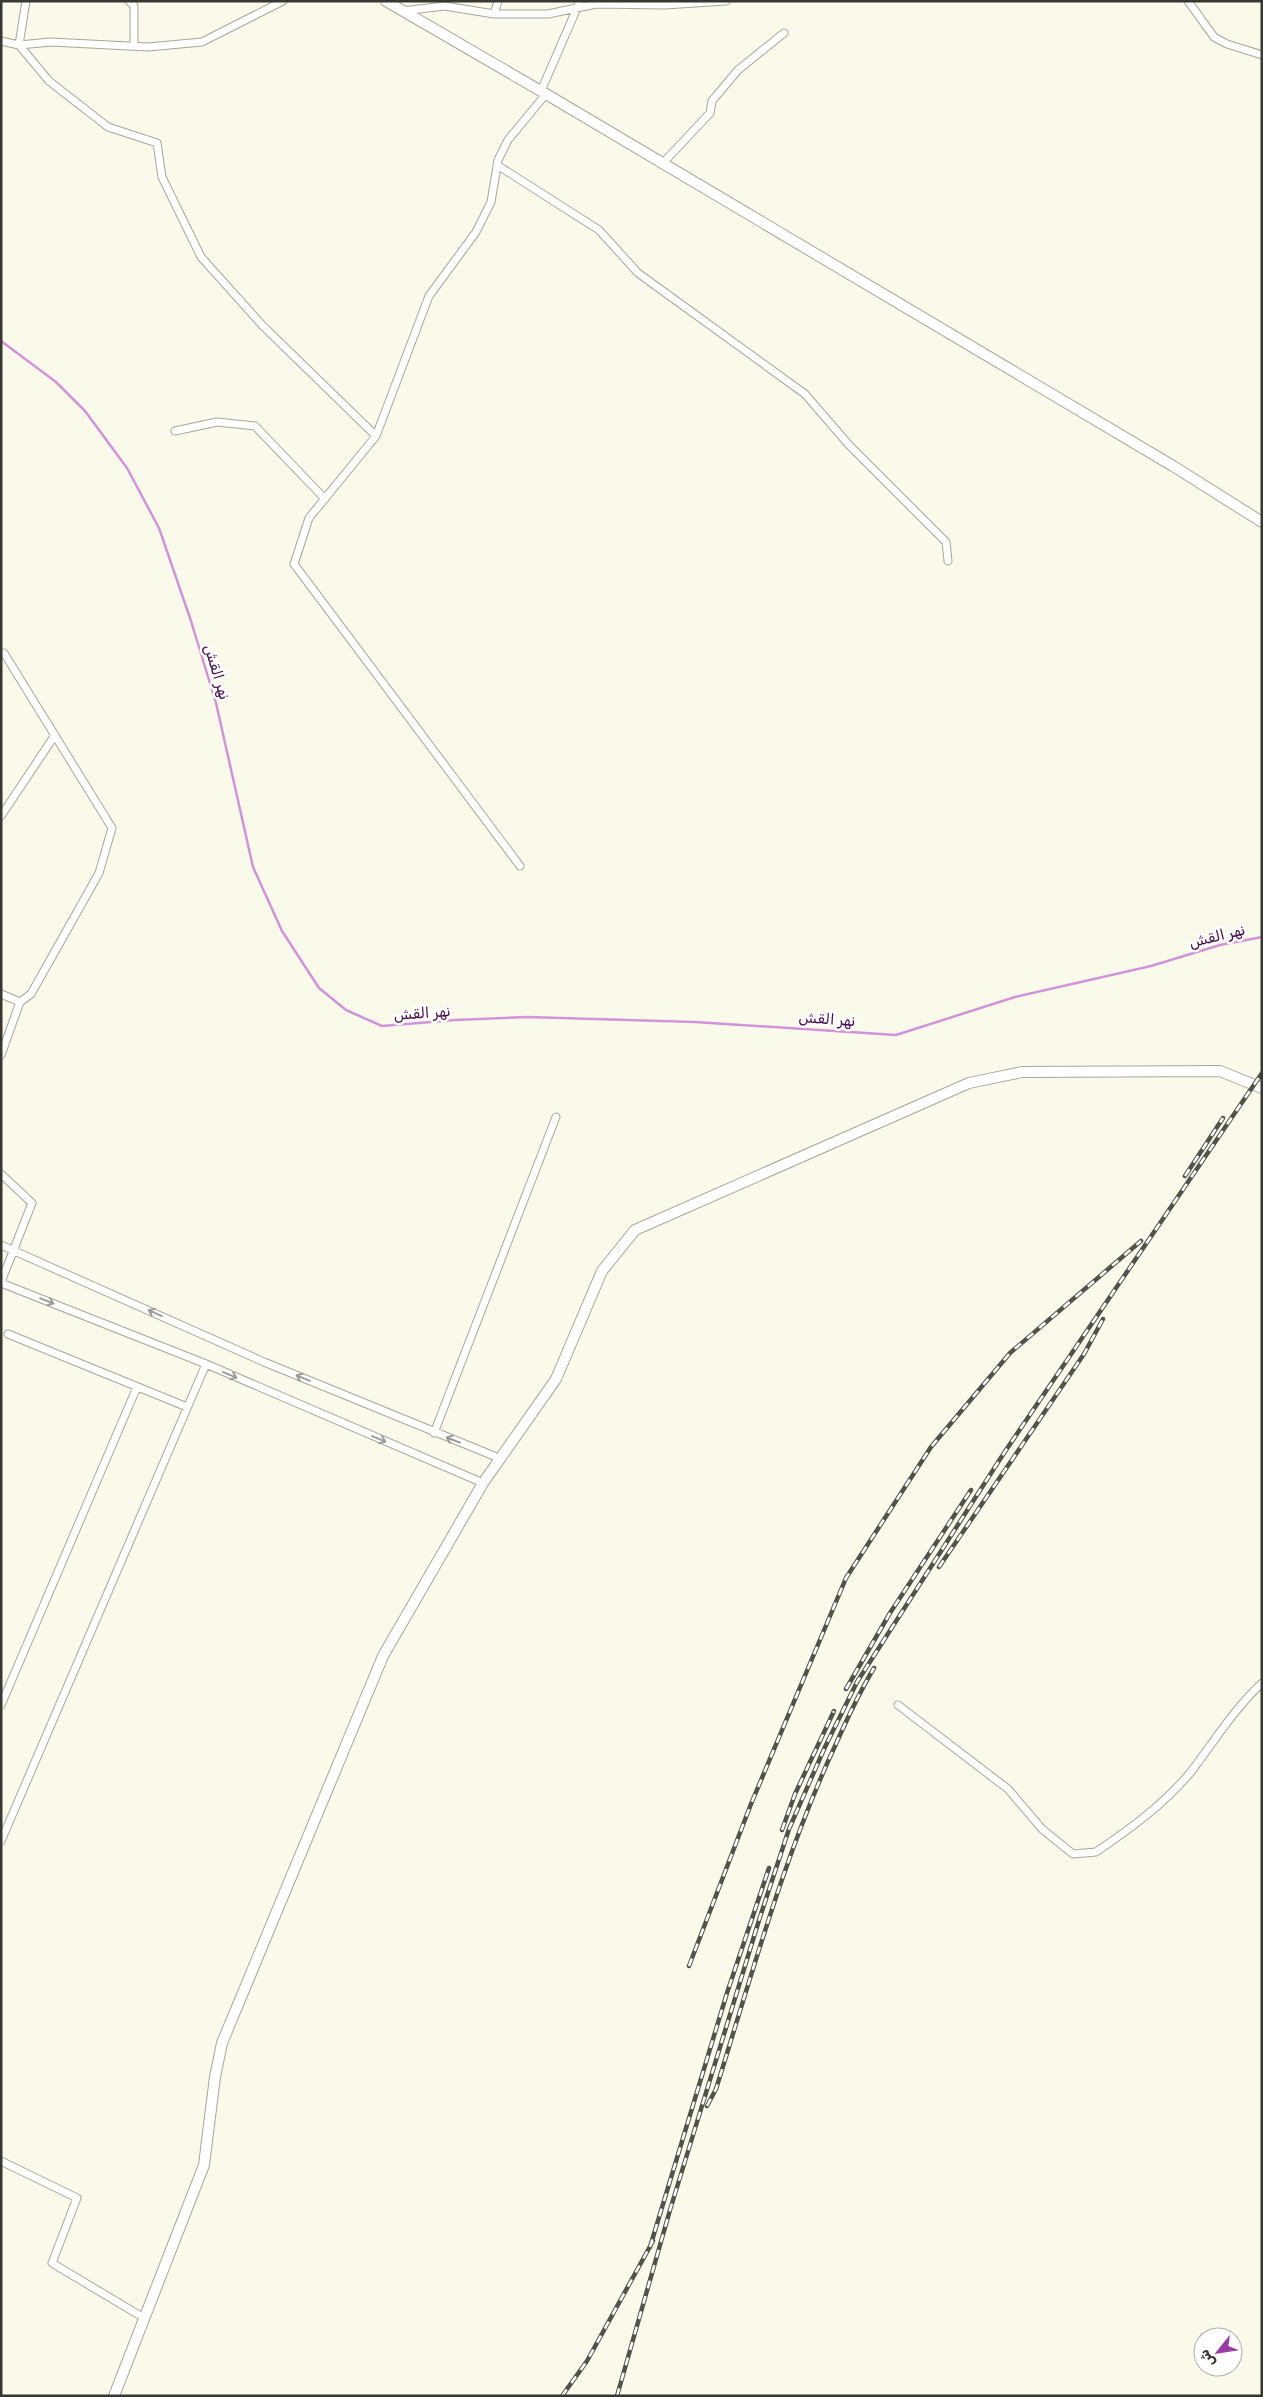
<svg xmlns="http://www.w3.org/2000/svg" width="1263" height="2397" viewBox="0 0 1263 2397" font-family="Rubik,'Noto Naskh Arabic',sans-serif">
<rect width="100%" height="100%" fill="#f9faea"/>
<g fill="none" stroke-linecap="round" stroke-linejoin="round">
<path stroke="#d193d9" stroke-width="2.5" d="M 1,341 L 56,382 L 85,411 L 127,468 L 159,528 L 191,621 L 216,703 L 253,867 L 282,931 L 319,988 L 346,1010 L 382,1026 L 455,1020 L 527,1017 L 695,1022 L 896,1035 L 1015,997 L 1151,966 L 1220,945 L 1262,937"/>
<g stroke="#a7a799" stroke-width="9">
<path id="street" d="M 26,1 L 19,45 L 49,81 L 108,127 L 157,143 L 162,177 L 201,257 L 262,325 L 376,436
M 129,1 L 134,6 L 134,46
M 1188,1 L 1214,37 L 1227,44 L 1262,55
M 402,11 L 445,6 L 494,14 L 548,14 L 596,4 L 665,5 L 726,1
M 494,14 L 498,1
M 1,41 L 19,45 L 51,42 L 148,47 L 202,42 L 283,1
M 541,91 L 580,1
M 663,163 L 710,113 L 712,101 L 738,70 L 784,33
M 497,165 L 599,230 L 638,273 L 805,394 L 849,445 L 946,542 L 948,561
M 175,431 L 217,422 L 255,426 L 325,499
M 1,816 L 55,735
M 520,866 L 294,564 L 309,518 L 376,436 L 429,296 L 476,232 L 491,202 L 498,160 L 508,140 L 546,94
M 1,994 L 20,1002
M 1,1055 L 20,1002 L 31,994 L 99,873 L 112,828 L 4,653
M 1,1174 L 32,1203 L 1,1282
M 1,1245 L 264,1362 L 499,1458
M 1,1283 L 206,1364 L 483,1483
M 8,1334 L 187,1407
M 434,1433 L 556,1117
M 1,1705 L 137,1387
M 898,1705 L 1008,1789 L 1042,1829 L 1073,1854 L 1096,1852 C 1130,1829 1163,1805 1190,1773 C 1214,1742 1233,1710 1262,1683
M 1,1841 L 206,1364
M 1,2161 L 77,2198 L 52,2263 L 144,2318"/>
</g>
<g stroke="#a7a799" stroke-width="12">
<path id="secondary" d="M 386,1 L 546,94 L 1173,466 L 1262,522
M 114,2396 L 204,2165 L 215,2077 L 222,2043 L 383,1656 L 483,1483 L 556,1379 L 602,1271 L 635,1230 L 969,1083 L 1022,1072 L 1220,1071 L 1262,1088"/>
</g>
<use href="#street" stroke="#fff" stroke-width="7"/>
<use href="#secondary" stroke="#fff" stroke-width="10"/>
<g stroke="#51524a" stroke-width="4.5">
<path id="rail" d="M 1185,1176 L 1223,1118
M 939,1567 L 1084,1354 L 1103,1319
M 846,1689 L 890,1613 L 971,1490
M 782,1830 L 795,1794 L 834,1711
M 689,1966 L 751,1804 L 846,1578 L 931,1447 L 1010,1353 L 1141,1241
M 707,2106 L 716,2089 C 752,1974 784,1856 835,1746 C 847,1719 859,1693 874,1668
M 650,2247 L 727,1993 L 769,1868
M 562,2396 L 587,2361 L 653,2241
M 617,2396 L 670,2210 L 760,1917 L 789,1829 L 825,1747 L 857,1682 L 1004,1453 L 1262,1073"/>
</g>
<use href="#rail" stroke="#fff" stroke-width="2.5" stroke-dasharray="8" stroke-linecap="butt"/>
</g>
<defs><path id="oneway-shaft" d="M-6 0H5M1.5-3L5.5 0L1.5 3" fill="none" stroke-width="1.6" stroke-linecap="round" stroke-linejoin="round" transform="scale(1.25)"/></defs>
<g stroke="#9b9c98">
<use href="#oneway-shaft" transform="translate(47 1301) rotate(22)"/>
<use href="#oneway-shaft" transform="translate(155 1313) rotate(-156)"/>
<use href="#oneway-shaft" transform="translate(230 1375) rotate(23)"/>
<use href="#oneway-shaft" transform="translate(303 1378) rotate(-157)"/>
<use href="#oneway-shaft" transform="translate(379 1439) rotate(23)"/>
<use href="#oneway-shaft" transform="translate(453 1440) rotate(-159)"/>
</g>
<g text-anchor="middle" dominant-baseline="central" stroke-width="5" stroke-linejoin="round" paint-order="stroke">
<g font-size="15" font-style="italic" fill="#450b4c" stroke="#fff">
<text transform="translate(217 672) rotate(73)">نهر القش</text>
<text transform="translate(1217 936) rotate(-14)">نهر القش</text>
<text transform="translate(422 1013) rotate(-4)">نهر القش</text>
<text transform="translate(827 1019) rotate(4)">نهر القش</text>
</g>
</g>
<rect width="1263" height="2397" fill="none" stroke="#373832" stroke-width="5"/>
<g transform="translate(1218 2352) rotate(240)"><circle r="24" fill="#ffffff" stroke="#afafad"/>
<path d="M0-4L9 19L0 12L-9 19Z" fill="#983ba5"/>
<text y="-8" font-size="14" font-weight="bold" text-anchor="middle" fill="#373832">ش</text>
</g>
</svg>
